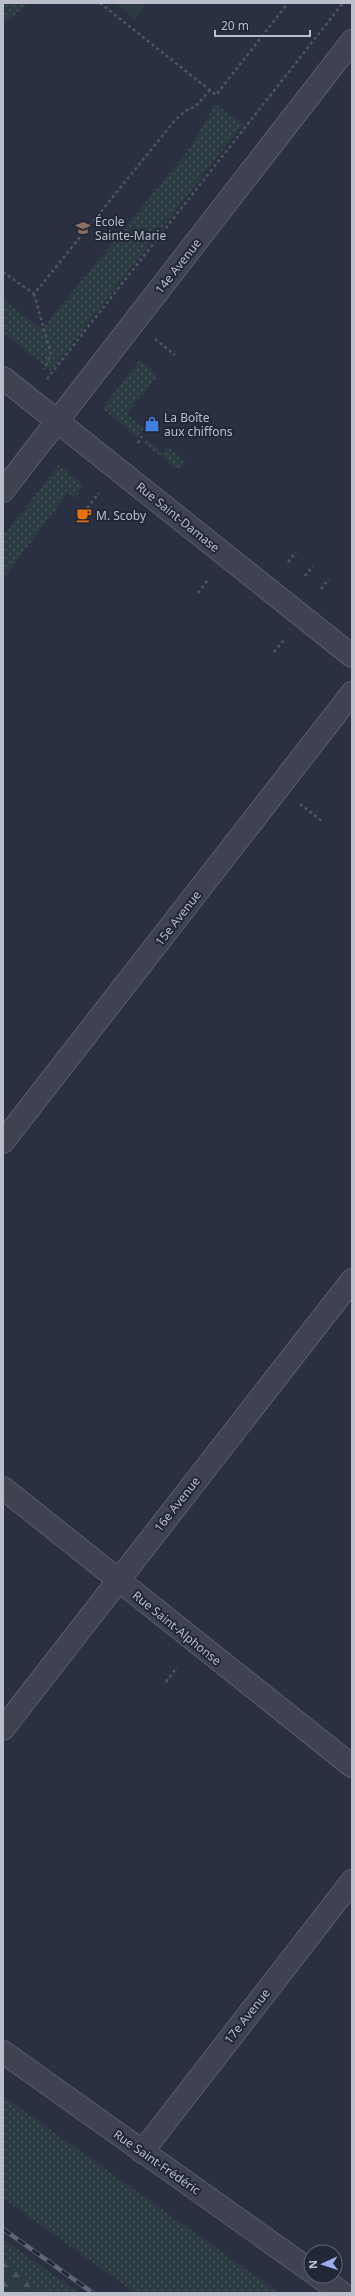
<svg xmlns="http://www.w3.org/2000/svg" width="355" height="2296" viewBox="0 0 355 2296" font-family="'Noto Sans',sans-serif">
<defs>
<pattern id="grass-dots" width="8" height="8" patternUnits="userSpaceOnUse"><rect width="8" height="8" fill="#2c3b42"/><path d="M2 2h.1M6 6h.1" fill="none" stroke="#49565c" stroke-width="1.8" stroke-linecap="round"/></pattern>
<pattern id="forest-firs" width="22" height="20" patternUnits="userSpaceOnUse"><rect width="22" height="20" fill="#2c3b42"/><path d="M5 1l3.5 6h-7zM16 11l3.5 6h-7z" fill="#49565c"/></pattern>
</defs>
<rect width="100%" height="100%" fill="#2a2f41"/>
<path fill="url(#grass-dots)" d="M 3,3 L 29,3 L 3,24 Z
M 215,104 L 243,124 L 51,371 L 3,332 L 3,300 L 42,329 L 191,147 Z
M 140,360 L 158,375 L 127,414 L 144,428 L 137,437 L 102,408 Z
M 147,440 L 163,453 L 168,447 L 186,462 L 179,470 L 144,443 Z
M 59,465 L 84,485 L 75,498 L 68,493 L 3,579 L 3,536 Z
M 3,2096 L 279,2293 L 135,2293 L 3,2198 Z
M 3,2239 L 79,2293 L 46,2293 L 3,2262 Z"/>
<path fill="url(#forest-firs)" d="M 3,2262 L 46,2293 L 3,2293 Z"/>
<path fill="#2c3b42" d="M 114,3 L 147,3 L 135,19 Z"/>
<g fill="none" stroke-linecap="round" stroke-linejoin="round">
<g stroke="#595d6b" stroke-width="24">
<path id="minor" d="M 3,491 L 352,41
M 3,1142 L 352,693
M 3,1488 L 352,1766
M 3,1729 L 352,1280
M 3,2052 L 311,2271
M 142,2152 L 352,1881
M 318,2276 L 342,2293"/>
</g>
<g stroke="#595d6b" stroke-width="24">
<path id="tertiary" d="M 3,378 L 352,656"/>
</g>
<path stroke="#4a585e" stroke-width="2.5" stroke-dasharray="3 3" stroke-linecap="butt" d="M 100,3 L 216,95 L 288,3
M 3,272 L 34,294 L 176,119 L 187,110 L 195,107 L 210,90
M 34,294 L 51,354 L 44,369
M 155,339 L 175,355
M 47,379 L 343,3
M 138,443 L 142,436
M 87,508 L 99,493
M 288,562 L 296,552
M 305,576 L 313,566
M 321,589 L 329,579
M 198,593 L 208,580
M 274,652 L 284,640
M 300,804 L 322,821
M 166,1682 L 177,1667"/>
<use href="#minor" stroke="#3e4251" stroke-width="22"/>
<use href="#tertiary" stroke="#3e4251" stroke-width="22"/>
<g stroke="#606577" stroke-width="4.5">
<path id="rail" d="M 3,2229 L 93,2293"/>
</g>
<use href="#rail" stroke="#222736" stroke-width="3" stroke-dasharray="9" stroke-linecap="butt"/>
</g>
<defs>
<g id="school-bare" transform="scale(1.2)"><path d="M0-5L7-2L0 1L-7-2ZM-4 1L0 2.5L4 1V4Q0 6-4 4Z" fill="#8d6e63" stroke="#222736" stroke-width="2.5" paint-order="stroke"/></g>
<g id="shop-bare" transform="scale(1.2)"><path d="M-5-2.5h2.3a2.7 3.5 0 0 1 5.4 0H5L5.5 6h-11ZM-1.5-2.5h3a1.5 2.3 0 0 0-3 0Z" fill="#3f7fe0" stroke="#222736" stroke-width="2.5" paint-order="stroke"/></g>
<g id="cafe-bare" transform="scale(1.2)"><path d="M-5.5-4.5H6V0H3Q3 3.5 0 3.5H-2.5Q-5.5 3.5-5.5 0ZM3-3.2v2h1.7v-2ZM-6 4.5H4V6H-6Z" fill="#e8710a" stroke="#222736" stroke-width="2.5" paint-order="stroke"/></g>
</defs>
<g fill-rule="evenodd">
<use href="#school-bare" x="83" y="228"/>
<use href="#shop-bare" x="152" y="424"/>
<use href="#cafe-bare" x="84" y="515"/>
</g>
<g text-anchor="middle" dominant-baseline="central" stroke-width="4" stroke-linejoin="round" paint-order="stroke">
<g font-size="12" fill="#bbbecb" stroke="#222736" text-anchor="start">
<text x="95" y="221">École<tspan x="95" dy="14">Sainte-Marie</tspan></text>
<text x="164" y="417">La Boîte<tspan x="164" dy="14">aux chiffons</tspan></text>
<text x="96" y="515">M. Scoby</text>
</g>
<g font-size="12" fill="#bbbecb" stroke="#222736">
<text transform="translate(178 266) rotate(-52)">14e Avenue</text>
<text transform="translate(178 517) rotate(39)">Rue Saint-Damase</text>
<text transform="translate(178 918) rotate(-52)">15e Avenue</text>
<text transform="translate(177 1504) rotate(-52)">16e Avenue</text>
<text transform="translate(177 1628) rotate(39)">Rue Saint-Alphonse</text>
<text transform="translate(247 2016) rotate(-52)">17e Avenue</text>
<text transform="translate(157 2162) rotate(35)">Rue Saint-Frédéric</text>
</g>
</g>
<rect width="355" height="2296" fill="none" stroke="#bbbecb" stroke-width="8"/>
<g transform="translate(323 2264) rotate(267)"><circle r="19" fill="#222736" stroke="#5f6372"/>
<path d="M0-3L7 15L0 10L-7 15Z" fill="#9cabee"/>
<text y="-6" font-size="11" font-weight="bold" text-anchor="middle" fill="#bbbecb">N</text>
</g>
<path d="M215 30v6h95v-6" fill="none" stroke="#bbbecb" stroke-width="2"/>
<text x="221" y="30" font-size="12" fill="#bbbecb" stroke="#222736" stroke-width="3" paint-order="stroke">20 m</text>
</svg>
